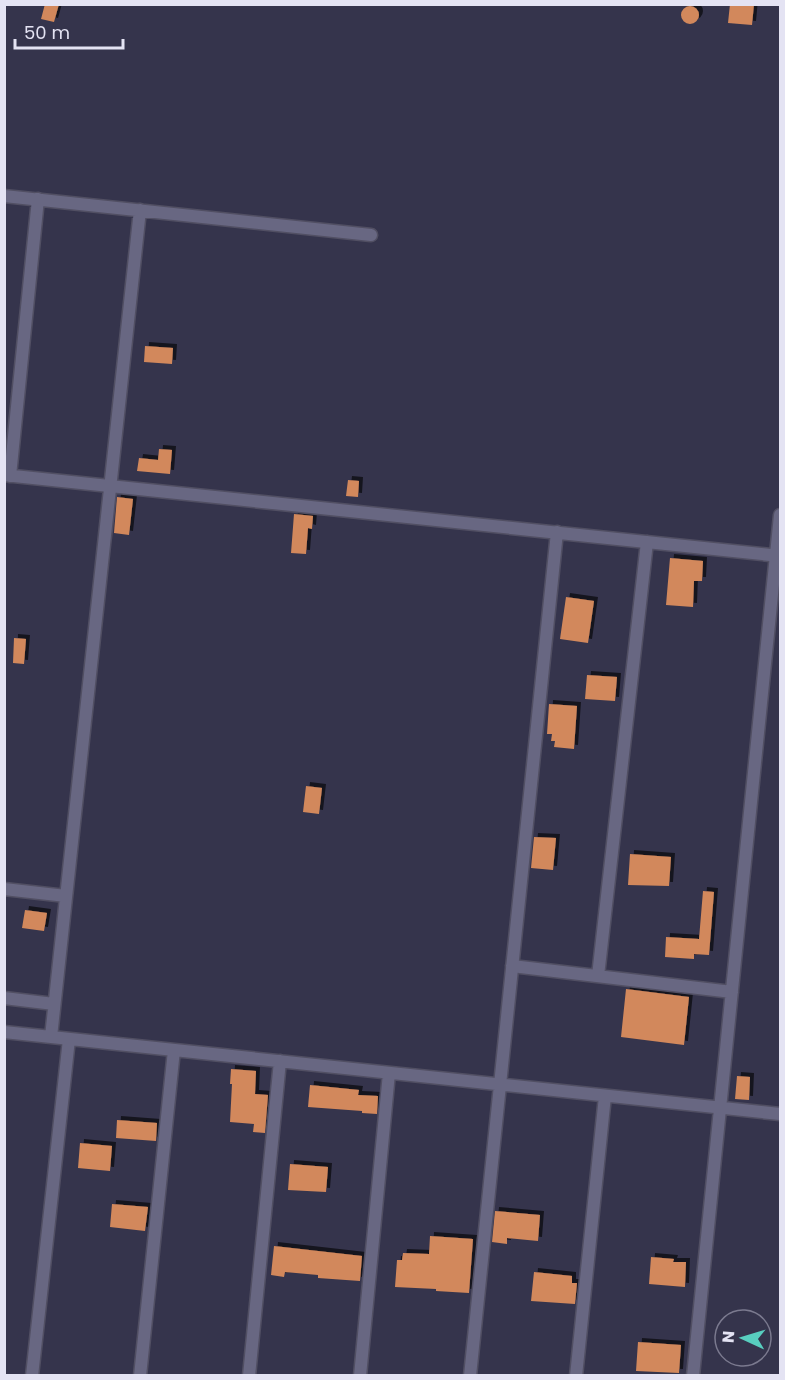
<svg xmlns="http://www.w3.org/2000/svg" width="785" height="1380" viewBox="0 0 785 1380" font-family="Poppins,sans-serif">
<defs>
<filter id="shadow"><feDropShadow dx="4" dy="-4" stdDeviation="0" flood-color="#0009"/></filter>
</defs>
<rect width="100%" height="100%" fill="#35344c"/>
<path fill="#d2885b" filter="url(#shadow)" d="M 45,4 L 59,4 L 54,22 L 41,19 Z
M 730,4 L 754,4 L 752,25 L 728,23 Z
M681 15a9 9 0 1 1 18 0a9 9 0 1 1-18 0Z
M 145,346 L 173,348 L 172,364 L 144,362 Z
M 159,449 L 172,450 L 170,474 L 137,471 L 139,458 L 158,460 Z
M 348,480 L 359,481 L 358,497 L 346,496 Z
M 117,497 L 133,499 L 129,535 L 114,533 Z
M 294,514 L 313,516 L 312,529 L 308,528 L 306,554 L 291,553 Z
M 670,558 L 703,561 L 702,581 L 694,581 L 693,607 L 666,605 Z
M 566,597 L 594,601 L 588,643 L 560,639 Z
M 14,638 L 26,639 L 24,664 L 13,663 Z
M 587,675 L 617,677 L 615,701 L 585,699 Z
M 549,704 L 577,706 L 574,749 L 554,747 L 555,741 L 551,741 L 552,734 L 547,734 Z
M 306,786 L 322,788 L 319,814 L 303,812 Z
M 534,837 L 556,838 L 553,870 L 531,868 Z
M 630,854 L 671,857 L 669,886 L 628,885 Z
M 703,891 L 714,892 L 709,955 L 694,954 L 694,959 L 665,957 L 666,937 L 699,939 Z
M 25,910 L 47,913 L 44,931 L 22,928 Z
M 626,989 L 689,997 L 684,1045 L 621,1037 Z
M 231,1069 L 256,1071 L 255,1094 L 268,1095 L 265,1133 L 253,1132 L 254,1124 L 230,1122 L 232,1084 L 230,1084 Z
M 737,1076 L 750,1077 L 749,1100 L 735,1099 Z
M 310,1085 L 359,1090 L 358,1095 L 378,1096 L 377,1114 L 362,1113 L 362,1111 L 308,1107 Z
M 117,1120 L 157,1123 L 156,1141 L 116,1138 Z
M 80,1143 L 112,1146 L 110,1171 L 78,1168 Z
M 290,1164 L 328,1167 L 326,1192 L 288,1190 Z
M 112,1204 L 148,1207 L 145,1231 L 110,1227 Z
M 495,1211 L 540,1215 L 538,1241 L 507,1238 L 507,1244 L 492,1242 Z
M 430,1236 L 473,1239 L 469,1293 L 436,1291 L 436,1289 L 395,1287 L 397,1260 L 402,1260 L 403,1253 L 429,1254 Z
M 274,1246 L 362,1256 L 360,1281 L 318,1278 L 318,1275 L 285,1272 L 284,1277 L 271,1275 Z
M 651,1257 L 674,1259 L 673,1262 L 686,1262 L 685,1287 L 649,1284 Z
M 534,1272 L 572,1276 L 572,1283 L 577,1283 L 575,1304 L 531,1301 Z
M 638,1342 L 681,1345 L 679,1373 L 636,1371 Z"/>
<g fill="none" stroke-linecap="round" stroke-linejoin="round">
<g stroke="#514f63" stroke-width="15">
<path id="street" d="M 4,196 L 371,235
M 4,475 L 780,556
M 10,476 L 38,199
M 4,889 L 66,896
M 512,966 L 732,992
M 598,976 L 647,542
M 4,998 L 54,1004
M 4,1032 L 780,1114
M 51,1037 L 140,210
M 32,1376 L 69,1039
M 140,1376 L 174,1050
M 249,1376 L 280,1061
M 360,1376 L 389,1073
M 470,1376 L 557,532
M 576,1376 L 605,1096
M 693,1376 L 780,515"/>
</g>
<use href="#street" stroke="#686782" stroke-width="12"/>
</g>
<rect width="785" height="1380" fill="none" stroke="#e4e3f3" stroke-width="12"/>
<g transform="translate(743 1338) rotate(274)"><circle r="28" fill="#35344c" stroke="#7b7a8f" stroke-width="1.5"/>
<path d="M0-4.5L10 22L0 15L-10 22Z" fill="#58cebf"/>
<text y="-9" font-size="16" font-weight="bold" text-anchor="middle" fill="#e4e3f3">N</text>
</g>
<path d="M15 39v9h108v-9" fill="none" stroke="#e4e3f3" stroke-width="3"/>
<text x="24" y="39" font-size="18" fill="#e4e3f3" stroke="#35344c" stroke-width="4.5" paint-order="stroke">50 m</text>
</svg>
